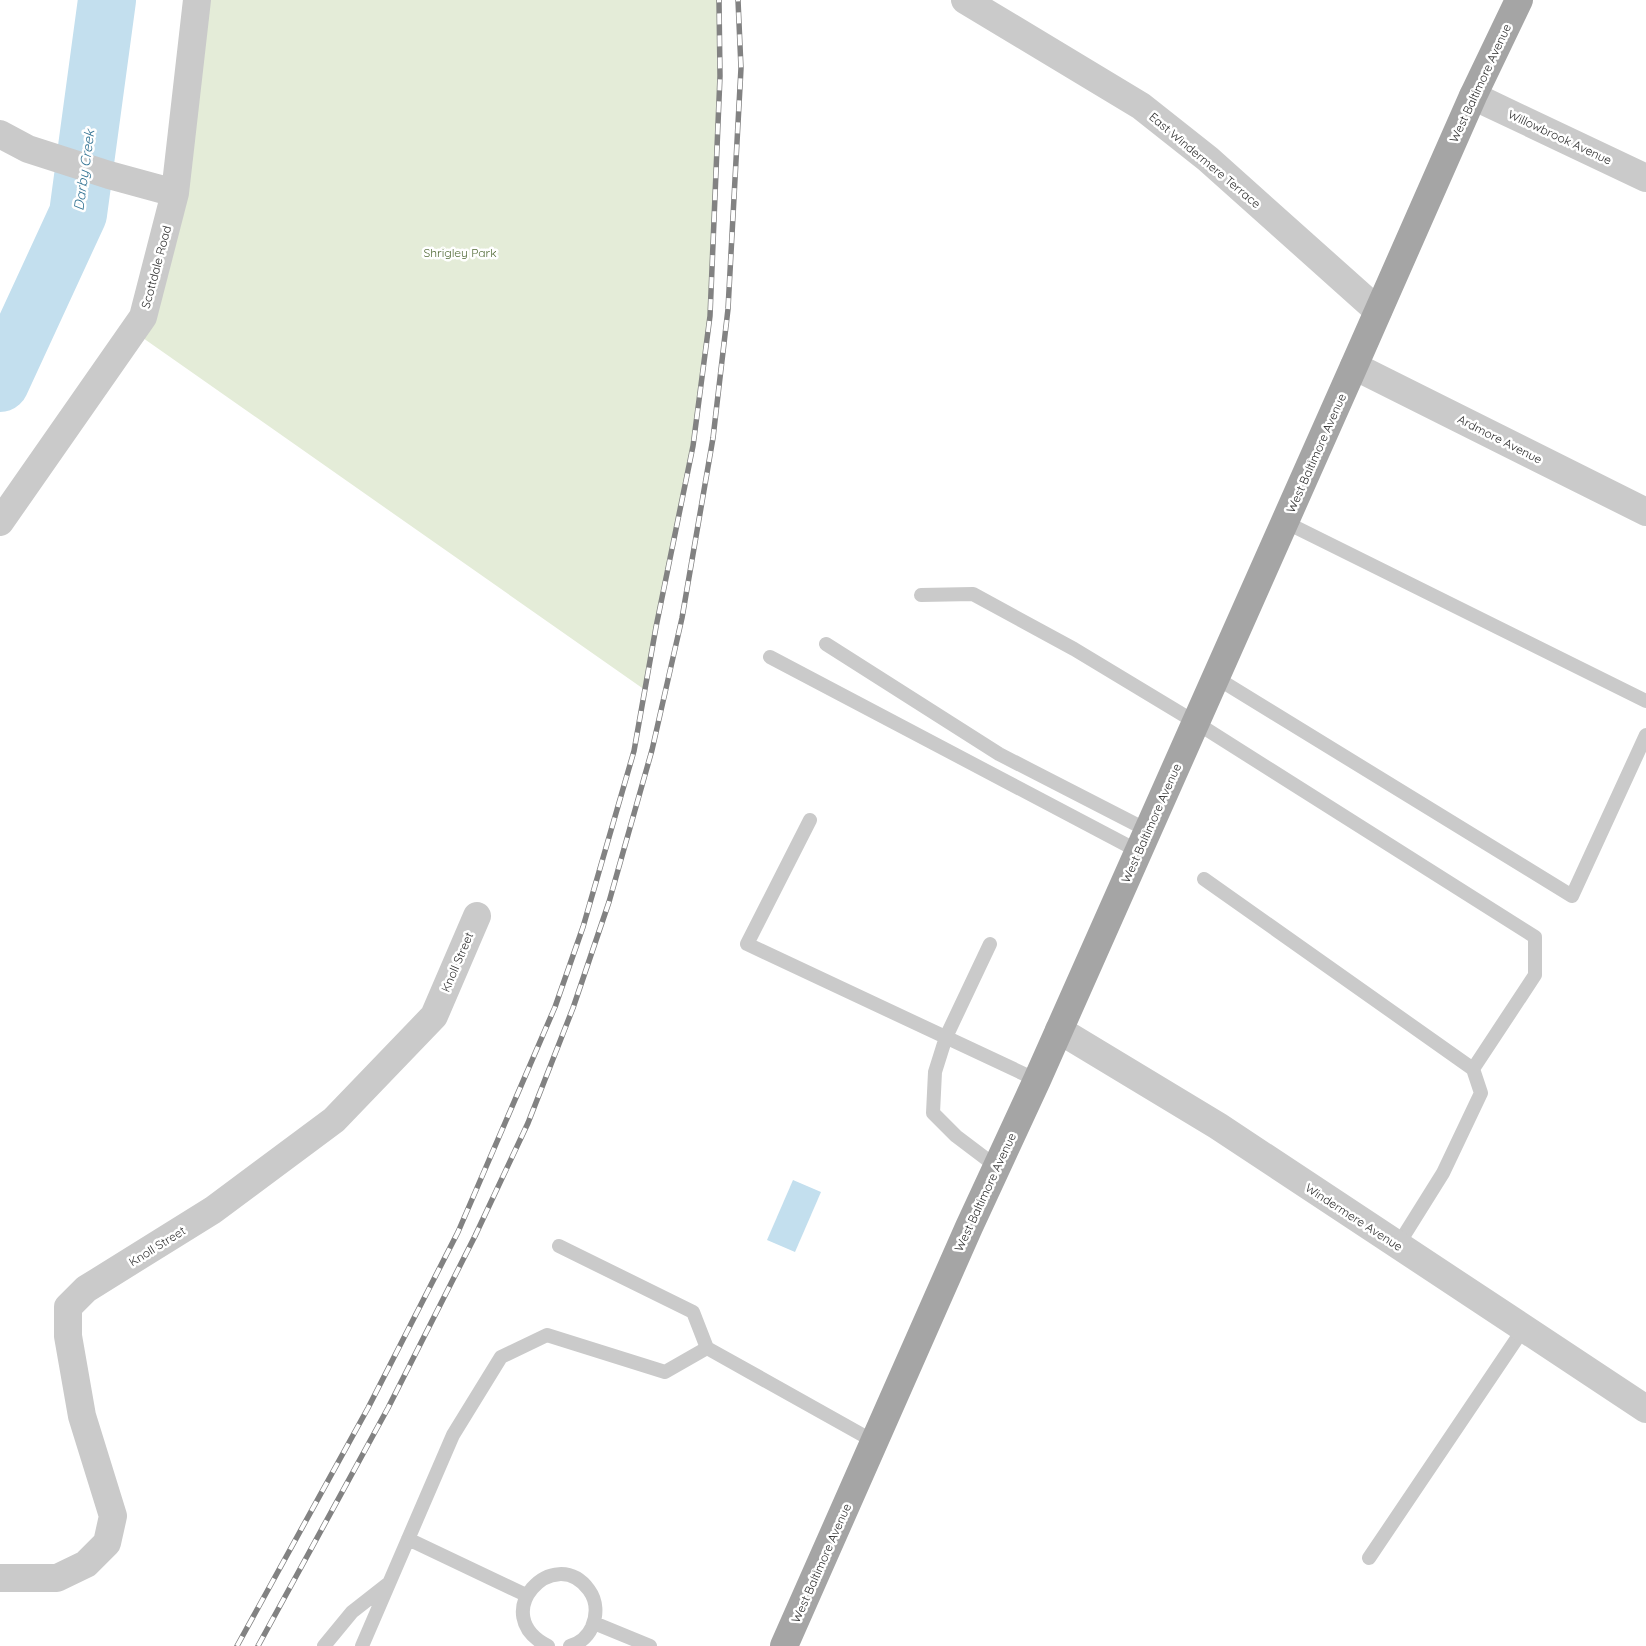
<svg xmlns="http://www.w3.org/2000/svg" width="1646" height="1646" viewBox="0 0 1646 1646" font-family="Quicksand,sans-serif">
<rect width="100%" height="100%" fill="#fff"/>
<path fill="#e4ecd8" d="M 197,0 L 719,0 L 720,76 L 710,316 L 693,446 L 645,690 L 133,331 L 143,317 Z"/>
<path fill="#c3dfee" d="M 793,1180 L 821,1192 L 795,1252 L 767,1240 Z"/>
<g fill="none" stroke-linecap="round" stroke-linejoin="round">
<path stroke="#c3dfee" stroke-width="58" d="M 0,383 L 78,214 L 107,0"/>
<path stroke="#cacaca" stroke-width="14" d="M 1285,522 L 1646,701
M 921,595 L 973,594 L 1074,649 L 1195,722 L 1535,937 L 1535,975 L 1473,1069 L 1204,879
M 826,644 L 999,754 L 1147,830
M 770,657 L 1138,851
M 1215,677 L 1572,896 L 1646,735
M 810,820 L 747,944 L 1037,1080
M 990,944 L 946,1037 L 935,1072 L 933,1113 L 956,1136 L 997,1167
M 1398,1245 L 1443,1173 L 1481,1093 L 1473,1069
M 559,1246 L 693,1312 L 707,1348
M 408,1539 L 526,1595
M 1369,1558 L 1524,1328
M 594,1623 L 650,1646
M 324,1646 L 352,1612 L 389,1583
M 362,1646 L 453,1435 L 501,1357 L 547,1335 L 665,1372 L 707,1348 L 875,1442
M 548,1646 C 486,1615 554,1542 589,1590 C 597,1601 597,1615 592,1627 C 588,1636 580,1643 570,1646"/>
<path stroke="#cacaca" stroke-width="28" d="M 965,0 L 1141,106 L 1208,159 L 1378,311
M 1473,96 L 1646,178
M 0,134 L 28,149 L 109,175 L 175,193
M 1354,366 L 1646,512
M 0,522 L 143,317 L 175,193 L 197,0
M 1059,1030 L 1218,1126 L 1646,1409
M 0,1578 L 57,1578 L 86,1564 L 107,1543 L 113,1516 L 82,1416 L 68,1336 L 68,1307 L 86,1289 L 213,1210 L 334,1120 L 434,1016 L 477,916"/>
<path stroke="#a5a5a5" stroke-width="28" d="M 784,1646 L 969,1227 L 1037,1080 L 1354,366 L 1473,96 L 1519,0"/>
<g stroke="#828282" stroke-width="5.5">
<path id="rail" d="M 237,1646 L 368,1408 L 458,1232 L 555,1007 L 583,927 L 634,751 L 656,627 L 693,446 L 710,316 L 720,76 L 719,0
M 258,1646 L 388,1408 L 475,1236 L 528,1123 L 573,1008 L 609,902 L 652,750 L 682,618 L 713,438 L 728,309 L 741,68 L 738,0"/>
</g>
<use href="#rail" stroke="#fff" stroke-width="4" stroke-dasharray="11" stroke-linecap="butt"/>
</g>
<g text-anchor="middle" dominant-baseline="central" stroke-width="5" stroke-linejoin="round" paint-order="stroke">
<g font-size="12" fill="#2d2d2d" stroke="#fff">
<text transform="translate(1480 83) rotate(-65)">West Baltimore Avenue</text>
<text transform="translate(1560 137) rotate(25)">Willowbrook Avenue</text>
<text transform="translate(1205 160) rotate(40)">East Windermere Terrace</text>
<text transform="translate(156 267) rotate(-75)">Scottdale Road</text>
<text transform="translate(1500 439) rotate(27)">Ardmore Avenue</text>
<text transform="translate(1316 453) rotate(-66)">West Baltimore Avenue</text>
<text transform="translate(1151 823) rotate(-66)">West Baltimore Avenue</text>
<text transform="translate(457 962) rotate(-67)">Knoll Street</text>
<text transform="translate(985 1192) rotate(-65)">West Baltimore Avenue</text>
<text transform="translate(1354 1217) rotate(33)">Windermere Avenue</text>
<text transform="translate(157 1246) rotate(-32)">Knoll Street</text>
<text transform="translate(821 1563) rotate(-66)">West Baltimore Avenue</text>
</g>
<g font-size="12" fill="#526b37" stroke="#fff">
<text x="460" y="252">Shrigley Park</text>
</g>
<g font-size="14" font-style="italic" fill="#357595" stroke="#fff">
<text transform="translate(84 170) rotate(-82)">Darby Creek</text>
</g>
</g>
</svg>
